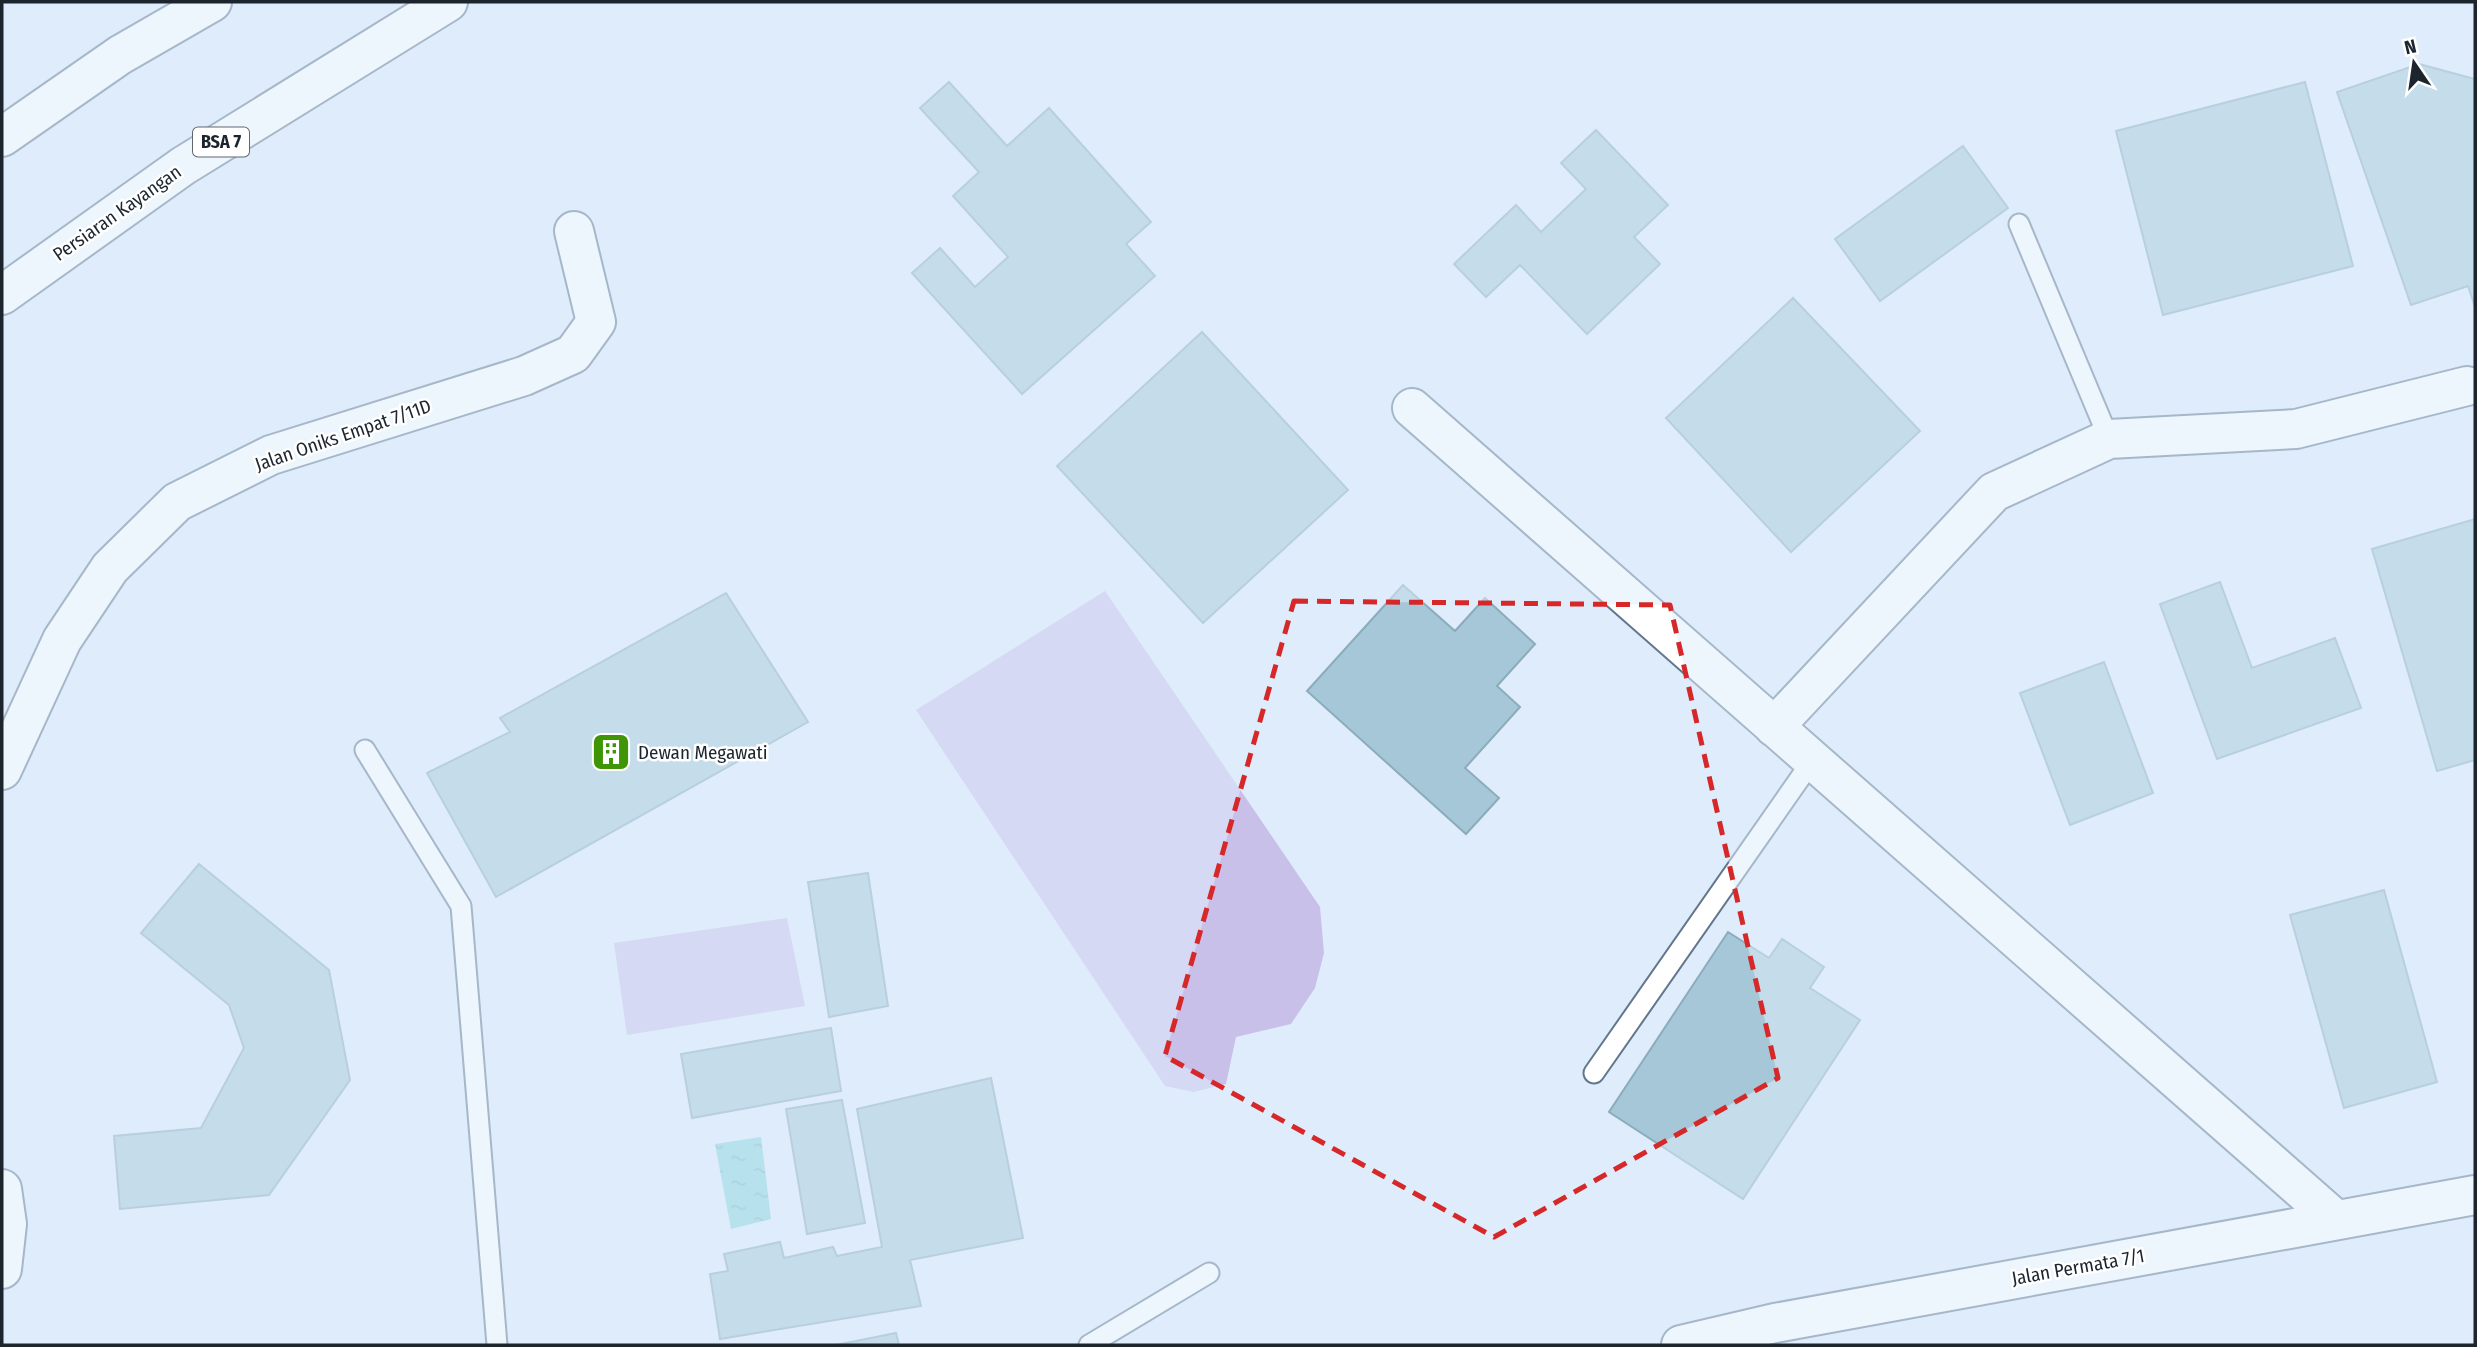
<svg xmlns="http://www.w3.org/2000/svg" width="2477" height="1347" viewBox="0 0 2477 1347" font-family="'Fira Sans Condensed',sans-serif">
<defs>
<pattern id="water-ripples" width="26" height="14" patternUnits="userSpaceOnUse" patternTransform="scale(1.75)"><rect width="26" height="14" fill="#86d3dc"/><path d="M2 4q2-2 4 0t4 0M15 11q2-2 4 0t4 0" fill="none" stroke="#73b5bd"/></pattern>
</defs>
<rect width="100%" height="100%" fill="#deecfb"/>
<path fill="#c9c0e9" d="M 1105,591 L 1320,907 L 1324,953 L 1315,988 L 1291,1024 L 1236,1037 L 1226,1084 L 1194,1092 L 1165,1086 L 916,710 Z
M 787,918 L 805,1006 L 627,1035 L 614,943 Z"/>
<path fill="url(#water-ripples)" d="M 761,1137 L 771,1219 L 731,1229 L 715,1144 Z"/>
<path fill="#a6c7d7" stroke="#8bacbb" stroke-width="2" d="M 2419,64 L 2475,79 L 2475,307 L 2468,286 L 2411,305 L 2337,92 Z
M 949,82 L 1007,146 L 1049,108 L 1151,222 L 1126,244 L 1155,276 L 1022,394 L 912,273 L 940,248 L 975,287 L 1008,257 L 953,196 L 979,172 L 920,108 Z
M 2305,82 L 2353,266 L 2163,315 L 2116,131 Z
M 1596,130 L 1668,205 L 1634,237 L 1660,264 L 1587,334 L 1520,265 L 1486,297 L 1454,264 L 1516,205 L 1541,232 L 1586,189 L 1561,163 Z
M 1963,146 L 2008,208 L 1880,301 L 1835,239 Z
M 1793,298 L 1920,431 L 1791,552 L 1666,418 Z
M 1202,332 L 1348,490 L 1203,623 L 1057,466 Z
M 2475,519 L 2475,760 L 2437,771 L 2372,549 Z
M 2220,582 L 2252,668 L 2335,638 L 2361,708 L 2217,759 L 2160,604 Z
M 1403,585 L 1455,631 L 1485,598 L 1535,644 L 1497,686 L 1520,707 L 1465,768 L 1499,798 L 1466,834 L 1307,691 Z
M 726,593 L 808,722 L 496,897 L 427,773 L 510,732 L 500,718 Z
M 2104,662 L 2153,793 L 2070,825 L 2020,693 Z
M 199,864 L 329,970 L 350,1080 L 269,1195 L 120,1209 L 114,1136 L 201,1128 L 244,1048 L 229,1005 L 141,933 Z
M 868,873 L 888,1006 L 829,1017 L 808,882 Z
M 2384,890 L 2437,1082 L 2344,1108 L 2290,915 Z
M 1728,932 L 1769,958 L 1782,939 L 1824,967 L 1810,988 L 1860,1020 L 1743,1199 L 1609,1112 Z
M 831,1028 L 841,1091 L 692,1118 L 681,1054 Z
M 991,1078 L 1023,1238 L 910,1260 L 921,1306 L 720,1339 L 710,1274 L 728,1271 L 724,1254 L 780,1242 L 784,1258 L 833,1247 L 837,1256 L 882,1247 L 857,1109 Z
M 842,1100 L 865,1223 L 807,1234 L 786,1109 Z
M 896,1333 L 899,1345 L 836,1345 Z"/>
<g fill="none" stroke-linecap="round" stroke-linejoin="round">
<g stroke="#62768c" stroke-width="23">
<path id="lane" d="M 2019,224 L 2109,439
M 365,750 L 461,906 L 497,1345
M 1594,1073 L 1812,761
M 1089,1345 L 1209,1273"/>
</g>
<g stroke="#62768c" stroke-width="42">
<path id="street" d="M 1412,408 L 2336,1220
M 1774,727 L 1994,492 L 2109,439 L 2296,429 L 2467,386
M 2,770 L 62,640 L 110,568 L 177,502 L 271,455 L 524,376 L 573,354 L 596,322 L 574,231
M 2,1189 L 7,1224 L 2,1269
M 1681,1345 L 1775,1323 L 2475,1195"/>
</g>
<g stroke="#62768c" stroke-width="42">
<path id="primary" d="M 2,137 L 120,55 L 212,2
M 2,295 L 183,166 L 448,2"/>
</g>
<use href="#lane" stroke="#fff" stroke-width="19"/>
<use href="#street" stroke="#fff" stroke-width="38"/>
<use href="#primary" stroke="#fff" stroke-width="38"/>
</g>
<path d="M0 0H2477V1347H0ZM 1294,601 L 1670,605 L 1778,1078 L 1494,1237 L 1165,1056 Z" fill="#deecfb" fill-opacity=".55" fill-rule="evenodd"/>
<path fill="none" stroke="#d62828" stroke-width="5" stroke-dasharray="14 9" stroke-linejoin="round" d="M 1294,601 L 1670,605 L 1778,1078 L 1494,1237 L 1165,1056 Z"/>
<defs>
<g id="building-square" transform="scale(2.0125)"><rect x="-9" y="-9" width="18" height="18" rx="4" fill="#3e9506" stroke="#fff"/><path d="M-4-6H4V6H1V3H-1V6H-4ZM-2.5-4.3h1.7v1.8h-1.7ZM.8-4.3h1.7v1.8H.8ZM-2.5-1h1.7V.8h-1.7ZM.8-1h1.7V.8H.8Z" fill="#fff"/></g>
</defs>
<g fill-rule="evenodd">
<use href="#building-square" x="611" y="752"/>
</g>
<g text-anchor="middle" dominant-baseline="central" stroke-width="5" stroke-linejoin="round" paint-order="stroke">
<rect fill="#fff" stroke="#60666d" stroke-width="2" x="193" y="127.5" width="56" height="29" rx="5"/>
<g font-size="18" font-weight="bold" fill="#1c252e">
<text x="221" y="142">BSA 7</text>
</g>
<g font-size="19" fill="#1c252e" stroke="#fff">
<text transform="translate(117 213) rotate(-35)">Persiaran Kayangan</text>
<text transform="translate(343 435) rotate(-19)">Jalan Oniks Empat 7/11D</text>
<text transform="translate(2078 1267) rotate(-10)">Jalan Permata 7/1</text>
</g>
<g font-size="19" fill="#1c252e" stroke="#fff" text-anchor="start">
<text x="638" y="752">Dewan Megawati</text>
</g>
</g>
<rect width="2477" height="1347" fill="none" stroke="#1c252e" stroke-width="7"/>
<g transform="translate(2414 63) rotate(347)" stroke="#ffffff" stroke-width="5" paint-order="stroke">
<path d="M0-5L12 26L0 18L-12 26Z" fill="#1c252e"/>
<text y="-10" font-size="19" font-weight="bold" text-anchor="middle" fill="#1c252e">N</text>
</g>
</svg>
